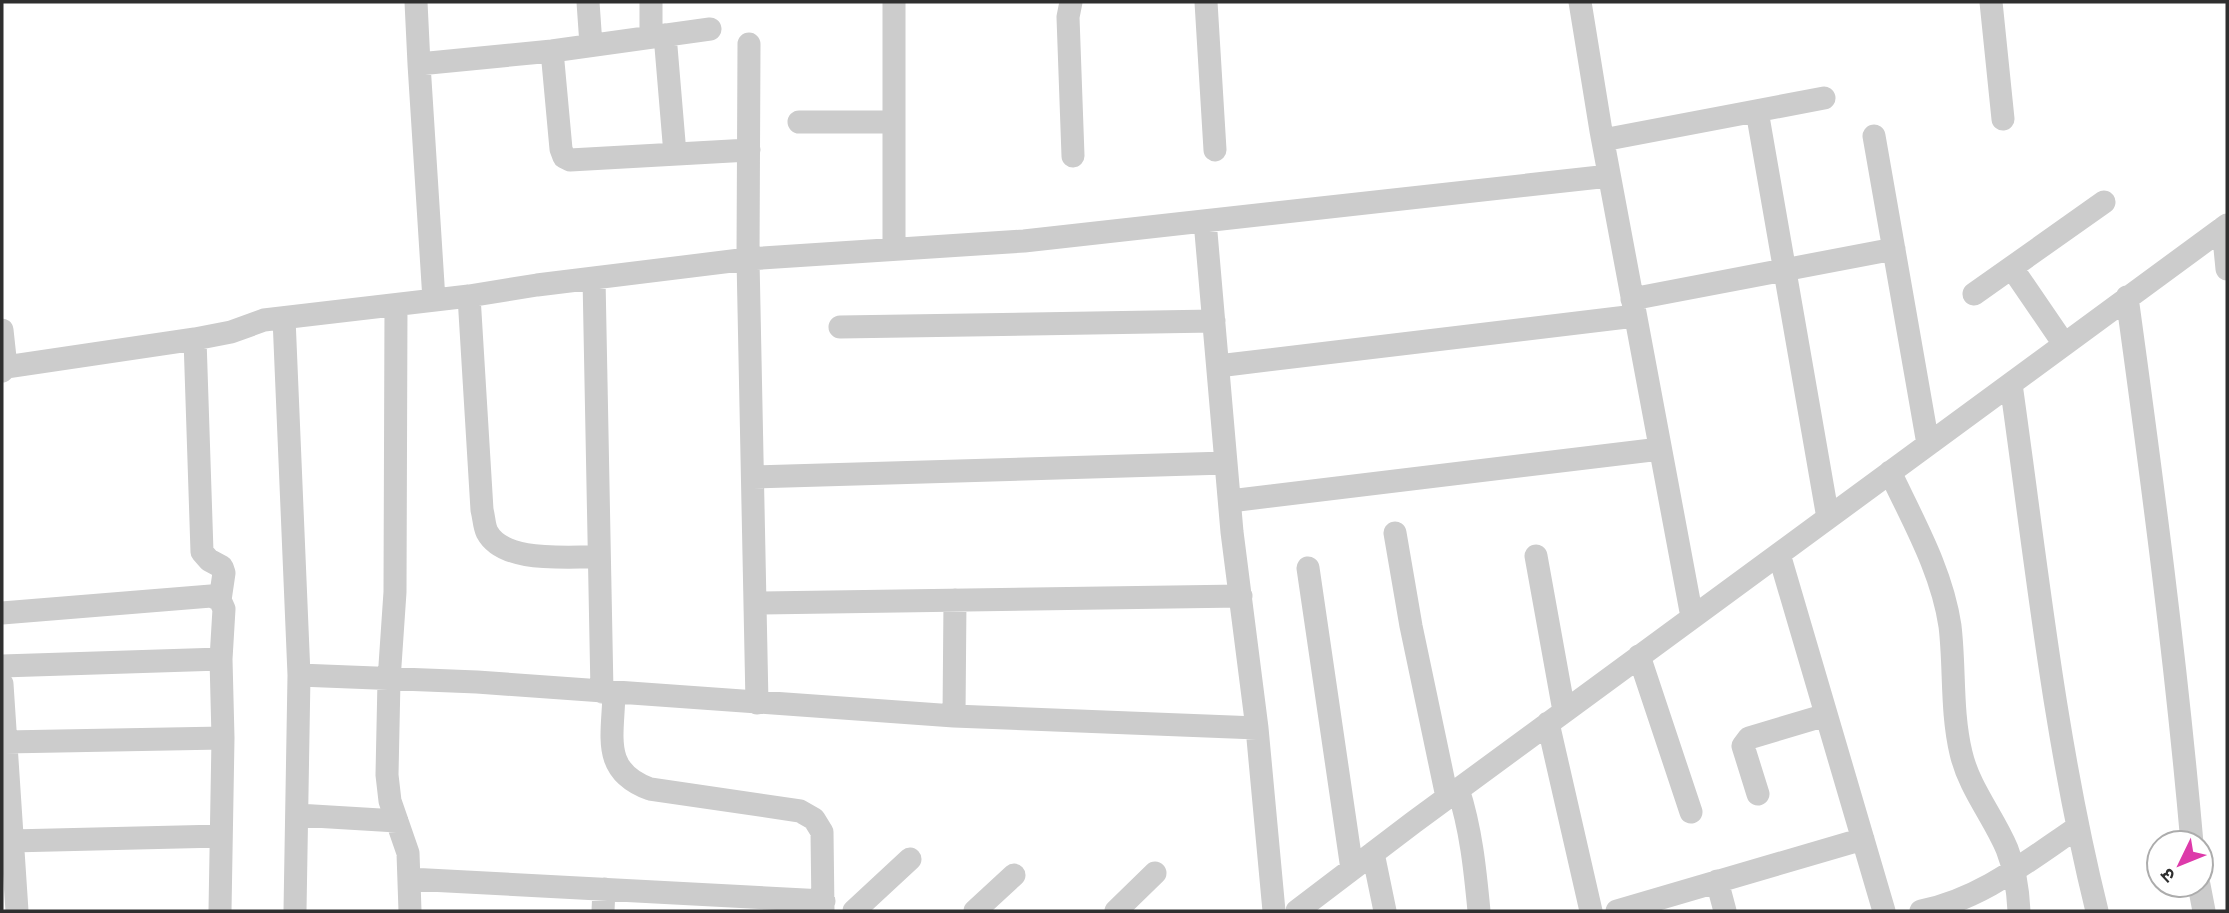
<svg xmlns="http://www.w3.org/2000/svg" width="2229" height="913" viewBox="0 0 2229 913" font-family="Ubuntu,'Noto Sans Devanagari',sans-serif">
<rect width="100%" height="100%" fill="#fff"/>
<g fill="none" stroke-linecap="round" stroke-linejoin="round">
<path stroke="#ccc" stroke-width="23" d="M 416,2 L 419,64 L 552,51 L 710,29
M 588,2 L 591,45
M 651,2 L 651,37
M 894,2 L 894,249
M 1071,2 L 1068,17 L 1073,156
M 1206,2 L 1215,150
M 1580,2 L 1601,131 L 1692,617
M 1991,2 L 2003,119
M 665,35 L 675,154
M 749,44 L 748,259 L 757,703
M 552,51 L 561,149 L 564,157 L 570,160 L 749,150
M 419,64 L 434,300
M 1757,111 L 1828,518
M 799,122 L 894,122
M 1874,136 L 1928,444
M 1603,140 L 1824,98
M 1205,221 L 1232,532 L 1257,728 L 1274,911
M 2223,228 L 2227,269
M 2012,268 L 2064,344
M 594,278 L 602,692
M 1974,294 L 2104,202
M 469,296 L 482,510 C 484,517 484,526 487,532 C 504,564 568,556 599,557
M 2127,297 C 2152,479 2176,660 2192,843
M 1632,299 L 1894,249
M 396,305 L 395,592 L 389,680 L 387,775 L 390,801 L 408,853 L 410,911
M 284,318 L 299,675 L 295,911
M 840,327 L 1214,321
M 2,330 L 6,367 L 2,371
M 195,339 L 202,552 L 209,560 L 222,567 L 224,573 L 220,600 L 224,609 L 221,659 L 223,738 L 220,911
M 1218,366 L 1635,316
M 6,367 L 195,339 L 231,332 L 264,320 L 469,296 L 537,285 L 748,259 L 1024,241 L 1609,176
M 2011,384 C 2036,560 2054,738 2097,911
M 1890,472 C 1913,521 1942,571 1950,626 C 1955,668 1951,711 1961,753 C 1969,788 1993,816 2007,849 C 2015,869 2018,890 2019,911
M 753,477 L 1226,463
M 1230,501 L 1660,449
M 1395,533 L 1411,626 L 1447,797
M 1779,554 L 1884,911
M 1536,556 L 1564,711
M 1308,568 L 1352,869
M 755,603 L 1241,596
M 2,613 L 211,596 L 220,600
M 1639,656 L 1691,812
M 2,666 L 221,659
M 299,675 L 477,682 L 954,716 L 1257,728
M 2,684 L 17,911
M 614,693 C 613,737 601,771 650,789 L 800,811 L 814,819 L 822,832 L 823,911
M 954,716 L 955,600
M 1548,723 L 1591,911
M 5,742 L 223,738
M 1458,789 C 1471,829 1475,869 1479,911
M 1758,794 L 1743,746 L 1749,738 L 1826,715
M 297,815 L 397,821
M 11,841 L 221,836
M 1373,853 L 1385,911
M 409,879 L 824,901
M 1717,881 L 1725,911
M 2199,885 L 2204,911
M 603,911 L 604,889
M 854,911 L 910,859
M 975,911 L 1014,875
M 1116,911 L 1155,873
M 1297,911 L 1414,822 L 2227,225
M 1617,911 L 1863,839
M 1921,911 C 1980,900 2029,860 2078,827"/>
</g>
<rect width="2229" height="913" fill="none" stroke="#2f2f2f" stroke-width="7"/>
<g transform="translate(2180 864) rotate(227)"><circle r="33" fill="#ffffff" stroke="#acacac" stroke-width="2"/>
<path d="M0-5L12 26L0 18L-12 26Z" fill="#dd3aaa"/>
<text y="-10" font-size="19" font-weight="bold" text-anchor="middle" fill="#2f2f2f">उ</text>
</g>
</svg>
